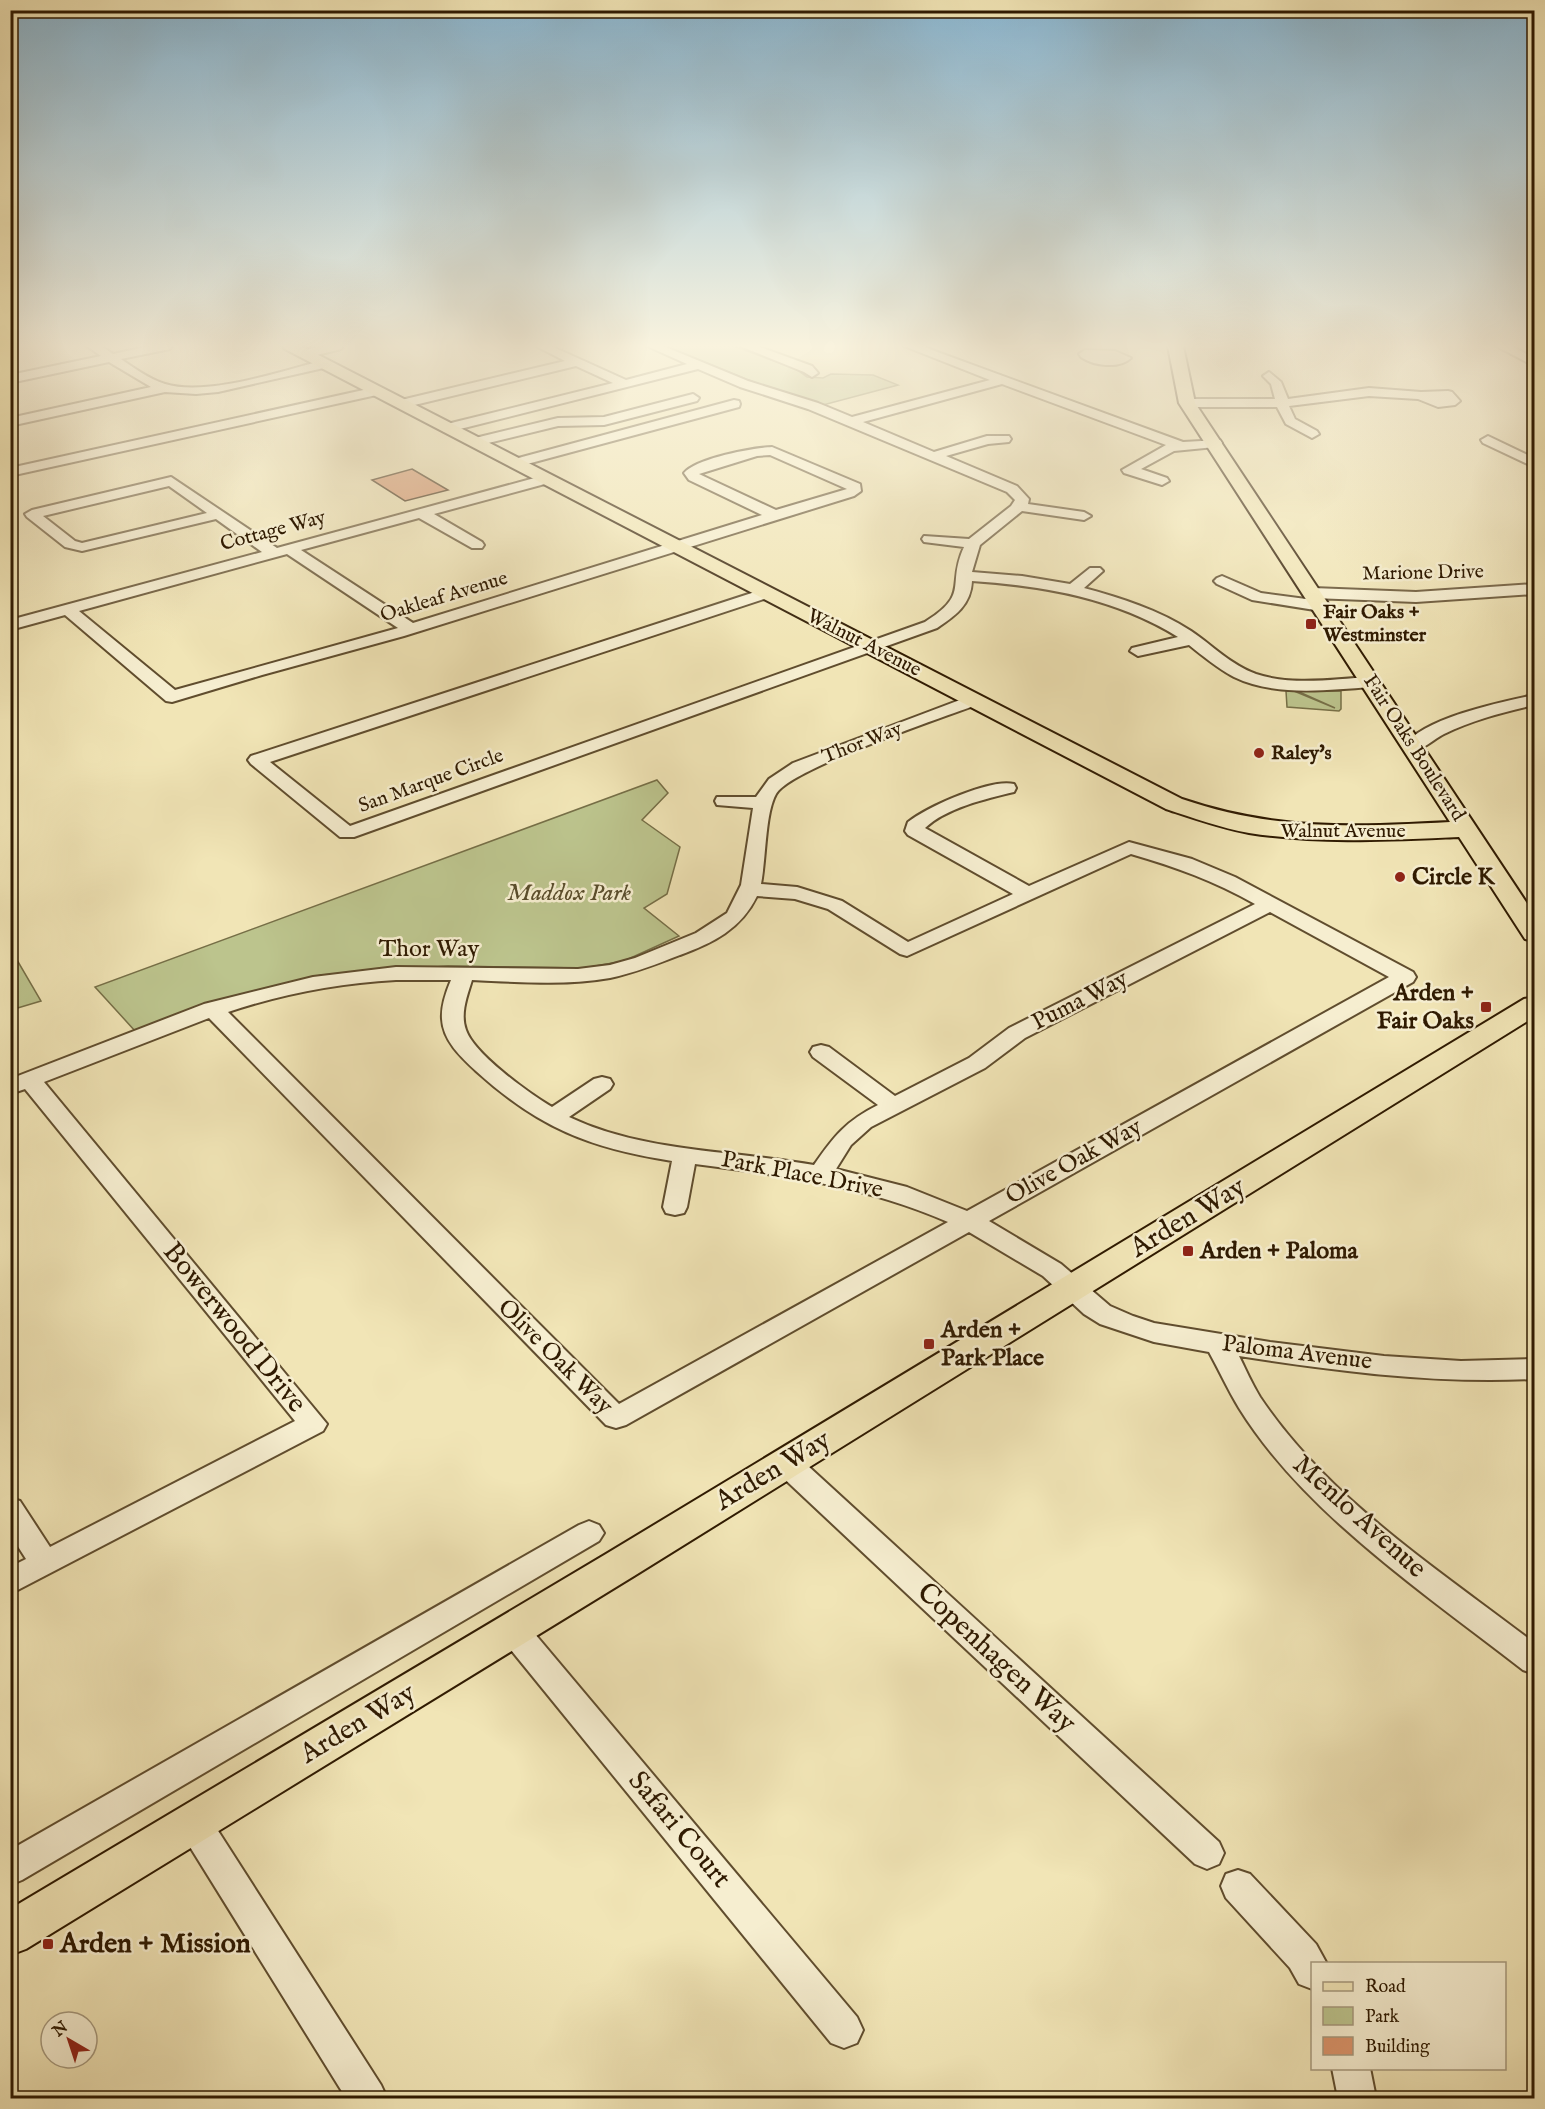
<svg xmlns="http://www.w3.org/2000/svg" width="1545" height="2109" viewBox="0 0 1545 2109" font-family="'IM FELL English',serif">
<rect width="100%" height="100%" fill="#f1e5b6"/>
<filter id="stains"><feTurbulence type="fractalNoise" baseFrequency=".00333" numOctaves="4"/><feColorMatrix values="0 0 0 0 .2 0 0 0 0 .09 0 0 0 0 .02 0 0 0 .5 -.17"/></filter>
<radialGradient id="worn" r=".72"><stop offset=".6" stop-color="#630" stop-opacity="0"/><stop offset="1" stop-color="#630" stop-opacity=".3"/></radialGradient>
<path fill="#bcc48d" stroke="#766f47" stroke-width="1.5" d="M 666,346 L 733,346 L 796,369 L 807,377 L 823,378 L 831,374 L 873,375 L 898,385 L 823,405 L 768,388 Z
M 1286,691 L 1294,691 L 1335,708 L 1297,691 L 1341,691 L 1341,709 L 1339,711 L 1287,707 Z
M 657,780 L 668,793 L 642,820 L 680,847 L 667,894 L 644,908 L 679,936 L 624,961 L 584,968 L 448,966 L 321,975 L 194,1009 L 136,1032 L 95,987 Z
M 10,948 L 41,1001 L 11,1010 L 10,1010 Z"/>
<path fill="#da946b" stroke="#2f1a01" stroke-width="1.5" d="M 412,469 L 448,490 L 405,501 L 372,480 Z"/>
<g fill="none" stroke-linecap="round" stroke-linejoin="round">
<g stroke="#604d2e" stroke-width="4">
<path id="minor" d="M 87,346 L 101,346 L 113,354 L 150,346 L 172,346 L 170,349 L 121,359 C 134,368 149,379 165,384 C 206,397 282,371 324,360 L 330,364 L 328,367 L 218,392 L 196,394 L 165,392 L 10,426 L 10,418 L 151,387 L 109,362 L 10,383 L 10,375 L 101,356 Z
M 323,346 L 343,346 L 341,349 L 305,358 L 299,354 L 301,351 Z
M 536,346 L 551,346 L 626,380 L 687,364 L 647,346 L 663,346 L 748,381 L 818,403 L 852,417 L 990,380 L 904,346 L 921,346 L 1183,442 L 1220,440 L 1222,443 L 1220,446 L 1215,447 L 1174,451 L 1141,469 L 1167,478 L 1169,481 L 1162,485 L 1124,473 L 1122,470 L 1166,445 L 1002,384 L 863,422 L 934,452 L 987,436 L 1009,436 L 1011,439 L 1009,442 L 988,444 L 946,456 L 1017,486 L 1029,499 L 1028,504 L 1084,512 L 1091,516 L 1084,520 L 1022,511 L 980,545 L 972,572 L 1022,576 L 1070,584 L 1090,568 L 1100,568 L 1103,571 L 1084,588 C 1121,598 1159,610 1191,631 C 1212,645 1231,665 1256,674 C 1292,686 1334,679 1371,677 L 1377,678 L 1379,682 L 1377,686 L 1371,687 C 1327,690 1275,697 1234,677 C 1217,668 1203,656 1189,645 L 1138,656 L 1130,651 L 1132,648 L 1178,637 C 1115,598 1044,586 972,581 C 971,605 955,616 937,628 L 354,837 L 340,837 L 251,764 L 248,760 L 251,756 L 761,590 L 767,588 L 775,593 L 773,596 L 270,762 L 350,826 L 925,622 C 971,593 946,586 964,547 L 924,542 L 922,539 L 924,536 L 969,539 L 1011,506 L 1015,500 L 1007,492 L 808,409 L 740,387 L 698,369 L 448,432 L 443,431 L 441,428 L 443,425 L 613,383 L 576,366 L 402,408 L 396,404 L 397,401 L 565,361 Z
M 740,346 L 757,346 L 812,366 L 818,373 L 812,377 L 804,372 Z
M 1496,346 L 1511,346 L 1534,358 L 1534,366 Z
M 1085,350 L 1115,351 L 1131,358 C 1119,369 1094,366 1081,357 L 1079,354 Z
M 1269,372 L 1281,382 L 1288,399 L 1369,388 L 1421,392 L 1448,391 L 1452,392 L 1460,401 L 1455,405 L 1438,407 L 1418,399 L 1369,396 L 1289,406 L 1295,419 L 1317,431 L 1319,434 L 1312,438 L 1286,424 L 1277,407 L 1187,407 L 1181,403 L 1187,399 L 1275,399 L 1271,384 L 1263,376 Z
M 377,387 L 381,388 L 383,391 L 381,394 L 10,476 L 10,468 Z
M 693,394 L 699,398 L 697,401 L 604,425 L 558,426 L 476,446 L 469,442 L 471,439 L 558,418 L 604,417 Z
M 734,400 L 739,401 L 740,404 L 739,407 L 516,467 L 509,463 L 511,460 Z
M 1488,436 L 1534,458 L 1534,467 L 1483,443 L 1481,440 Z
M 772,447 L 860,484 L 861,491 L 854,496 L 404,636 L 262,675 L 172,702 L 166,701 L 65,615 L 10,630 L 10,620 L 262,552 L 216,519 L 82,551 L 65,547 L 27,517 L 25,514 L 32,510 L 171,477 L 277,548 L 542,476 L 552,476 L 554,479 L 552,482 L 434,514 L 482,542 L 484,545 L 482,548 L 472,548 L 419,518 L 301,550 L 413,623 L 762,515 L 689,480 L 684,473 C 697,458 752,448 772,447 ZM 770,455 L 847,489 L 776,510 L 699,474 L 757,456 ZM 169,486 L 207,513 L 82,543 L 75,541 L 43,516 ZM 287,554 L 398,628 L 175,690 L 79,611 Z
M 1222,576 L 1261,593 L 1321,601 L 1329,606 L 1321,611 L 1252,600 L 1217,584 L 1214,581 L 1217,578 Z
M 1534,584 L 1534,594 L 1416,602 L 1313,598 L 1305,593 L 1313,588 L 1416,592 Z
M 973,695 L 979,696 L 982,700 L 979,704 C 944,717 790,769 776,794 C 765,813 766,860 761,884 L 797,887 L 842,901 L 908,942 L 1013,894 L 908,835 L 905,831 L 908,822 C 927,807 991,778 1014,784 L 1016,788 L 1014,792 C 985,799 946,808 925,828 L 1029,886 L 1129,842 L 1192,859 L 1235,877 L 1413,972 L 1416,977 L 1413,982 L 989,1221 L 1061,1264 L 1110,1306 L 1133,1316 L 1154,1323 L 1270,1342 L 1384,1356 L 1461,1361 L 1534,1359 L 1534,1379 C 1434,1384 1337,1371 1239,1356 C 1246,1370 1252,1384 1260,1397 C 1329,1500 1438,1569 1534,1643 L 1534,1674 L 1523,1670 C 1427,1595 1304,1513 1239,1408 C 1228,1390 1219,1370 1209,1352 L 1154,1342 L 1100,1324 L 1084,1314 L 1043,1276 L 969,1232 L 626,1425 L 616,1428 L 606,1425 L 209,1018 L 44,1082 L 327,1424 L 323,1431 L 10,1594 L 10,1567 L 26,1559 L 10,1534 L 10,1498 L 20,1501 L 50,1547 L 295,1421 L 25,1089 L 10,1094 L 10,1079 L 204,1004 L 313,977 L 396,967 L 578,969 L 610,965 L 635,958 L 696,933 L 727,913 L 741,885 L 753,808 L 717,805 L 715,801 L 717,797 L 756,797 L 769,779 L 793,763 ZM 1131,854 C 1176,867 1214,881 1255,904 L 1009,1028 L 969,1058 L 895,1096 L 829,1047 L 821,1045 L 813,1047 L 810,1052 L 813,1057 L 878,1105 C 846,1121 834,1136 814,1165 C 733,1150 645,1153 569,1117 L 610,1089 L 613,1084 L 610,1079 L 602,1077 L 594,1079 L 552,1107 C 530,1094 474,1054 466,1030 C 460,1014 467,996 472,980 C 518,982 565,986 610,978 C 634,973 657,964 680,955 C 713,943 741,929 757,896 L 795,899 L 828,909 L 900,954 L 907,956 ZM 1270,912 L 1389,977 L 967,1211 L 907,1187 L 836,1169 L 851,1145 L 871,1127 L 985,1068 L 1025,1038 ZM 396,980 L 451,980 C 446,992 441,1006 442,1019 C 443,1041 462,1058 476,1071 C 539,1128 589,1148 672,1161 L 663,1207 L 666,1213 L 675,1215 L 684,1213 L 687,1207 L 695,1164 C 782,1175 866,1186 948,1222 L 619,1404 L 228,1012 C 282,994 339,983 396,980 Z
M 1534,695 L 1534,705 C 1504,712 1472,720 1444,734 C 1432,740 1421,753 1407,750 L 1404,746 C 1423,718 1501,702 1534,695 Z
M 786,1452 L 796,1455 L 1219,1842 L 1224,1853 L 1219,1864 L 1207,1869 L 1195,1864 L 776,1471 L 772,1463 L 776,1455 Z
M 589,1521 L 599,1525 L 604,1533 L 599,1541 L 22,1880 L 10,1885 L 10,1850 L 579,1525 Z
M 513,1617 L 524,1621 L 857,2017 L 863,2030 L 857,2043 L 844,2048 L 831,2043 L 502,1639 L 497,1630 L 502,1621 Z
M 194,1808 L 206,1812 L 381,2085 L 387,2098 L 346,2098 L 182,1834 L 177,1823 L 182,1812 Z
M 1238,1870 L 1250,1874 L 1316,1944 L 1327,1964 L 1312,1964 L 1312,1989 L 1299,1984 L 1290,1968 L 1226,1898 L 1221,1886 L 1226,1874 Z
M 1332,2068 L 1370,2068 L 1376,2098 L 1338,2098 Z"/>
</g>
<g stroke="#2f1a01" stroke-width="4">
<path id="major" d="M 282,346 L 301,346 L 1182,799 C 1276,831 1353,827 1450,822 L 1179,403 L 1168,346 L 1183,346 L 1195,403 L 1534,914 L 1534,941 L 1525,939 L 1459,837 C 1389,840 1319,844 1249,833 C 1221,828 1193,818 1166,809 L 285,349 Z
M 1534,997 L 1534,1017 L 634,1576 L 26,1949 L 10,1955 L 10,1909 L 606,1554 L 1524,999 Z"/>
</g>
<use href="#minor" fill="#f6eed0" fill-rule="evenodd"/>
<use href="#major" fill="#f1e5b6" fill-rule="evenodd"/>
</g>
<linearGradient id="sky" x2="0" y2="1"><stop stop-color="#8ab8d4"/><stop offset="0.54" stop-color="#f9f3de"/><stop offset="1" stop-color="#f9f3de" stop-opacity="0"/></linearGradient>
<rect width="1545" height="641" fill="url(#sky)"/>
<g fill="#8f2418" stroke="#f6eed0" stroke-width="2">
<rect x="1305" y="618" width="12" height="12" rx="3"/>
<circle cx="1259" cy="753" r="6"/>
<circle cx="1400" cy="877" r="6"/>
<rect x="1480" y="1001" width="12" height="12" rx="3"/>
<rect x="1182" y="1245" width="12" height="12" rx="3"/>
<rect x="923" y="1338" width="12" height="12" rx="3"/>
<rect x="42" y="1938" width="12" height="12" rx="3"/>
</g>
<g text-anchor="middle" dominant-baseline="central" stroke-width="5" stroke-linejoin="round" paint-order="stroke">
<g font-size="20" fill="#2f1a01" stroke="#f6eed0">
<text transform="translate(273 531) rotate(-15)">Cottage Way</text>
<text transform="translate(1423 573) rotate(-1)">Marione Drive</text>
<text transform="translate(444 597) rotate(-17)">Oakleaf Avenue</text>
<text transform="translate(864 643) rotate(27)">Walnut Avenue</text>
<text transform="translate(862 743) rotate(-21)">Thor Way</text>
<text transform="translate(1414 748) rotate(57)">Fair Oaks Boulevard</text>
<text transform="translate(431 781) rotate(-20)">San Marque Circle</text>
<text x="1343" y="831">Walnut Avenue</text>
</g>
<g font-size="20" font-weight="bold" fill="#2f1a01" stroke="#f6eed0" text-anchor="start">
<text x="1323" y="612">Fair Oaks +<tspan x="1323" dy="23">Westminster</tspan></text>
<text x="1271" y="753">Raley's</text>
</g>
<g font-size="24" font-weight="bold" fill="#2f1a01" stroke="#f6eed0" text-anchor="start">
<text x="1412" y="877">Circle K</text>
<text x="1474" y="993" text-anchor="end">Arden +<tspan x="1474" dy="28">Fair Oaks</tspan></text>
<text x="1200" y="1251">Arden + Paloma</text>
<text x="941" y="1330">Arden +<tspan x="941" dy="28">Park Place</tspan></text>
</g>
<g font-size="24" font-style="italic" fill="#594d2b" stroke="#f6eed0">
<text x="569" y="893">Maddox Park</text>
</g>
<g font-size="24" fill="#2f1a01" stroke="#f6eed0">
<text x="429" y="949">Thor Way</text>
<text transform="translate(1080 1001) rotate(-27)">Puma Way</text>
<text transform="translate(1074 1162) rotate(-29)">Olive Oak Way</text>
<text transform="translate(802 1175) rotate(11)">Park Place Drive</text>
<text transform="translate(1297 1353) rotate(7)">Paloma Avenue</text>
<text transform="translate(555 1357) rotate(45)">Olive Oak Way</text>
</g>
<g font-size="28" fill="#2f1a01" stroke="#f6eed0">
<text transform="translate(1188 1218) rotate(-31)">Arden Way</text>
<text transform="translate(234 1328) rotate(51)">Bowerwood Drive</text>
<text transform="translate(773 1471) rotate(-31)">Arden Way</text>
<text transform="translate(1359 1517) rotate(42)">Menlo Avenue</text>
<text transform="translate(996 1658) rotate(43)">Copenhagen Way</text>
<text transform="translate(358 1724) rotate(-31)">Arden Way</text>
<text transform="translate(679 1830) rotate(50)">Safari Court</text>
</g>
<g font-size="28" font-weight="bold" fill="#2f1a01" stroke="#f6eed0" text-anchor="start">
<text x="60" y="1944">Arden + Mission</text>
</g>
</g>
<rect width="1545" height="2109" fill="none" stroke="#f1e5b6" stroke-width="36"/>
<rect x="12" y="12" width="1521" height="2085" fill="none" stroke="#2f1a01" stroke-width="3"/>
<rect x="18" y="18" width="1509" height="2073" fill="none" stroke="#2f1a01" stroke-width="1.5"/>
<rect x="1311" y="1962" width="195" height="108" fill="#f6eed0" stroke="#a6997d" stroke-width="1.5"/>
<rect x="1323" y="1982" width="30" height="9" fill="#f1e5b6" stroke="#a6997d" stroke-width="1.5"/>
<text x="1365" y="1992" font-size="18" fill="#2f1a01">Road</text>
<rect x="1323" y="2007" width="30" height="18" fill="#bcc48d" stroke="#a6997d" stroke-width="1.5"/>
<text x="1365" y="2022" font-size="18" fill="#2f1a01">Park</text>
<rect x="1323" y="2037" width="30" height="18" fill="#da946b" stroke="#a6997d" stroke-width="1.5"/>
<text x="1365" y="2052" font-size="18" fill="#2f1a01">Building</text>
<g transform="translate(69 2040) rotate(321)"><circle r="28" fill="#f6eed0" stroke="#a6997d" stroke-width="1.5"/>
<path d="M0-4.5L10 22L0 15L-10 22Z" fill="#8f2418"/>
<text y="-9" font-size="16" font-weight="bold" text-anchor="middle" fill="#2f1a01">N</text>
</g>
<rect width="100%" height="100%" filter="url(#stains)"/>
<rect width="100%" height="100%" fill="url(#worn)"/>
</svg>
